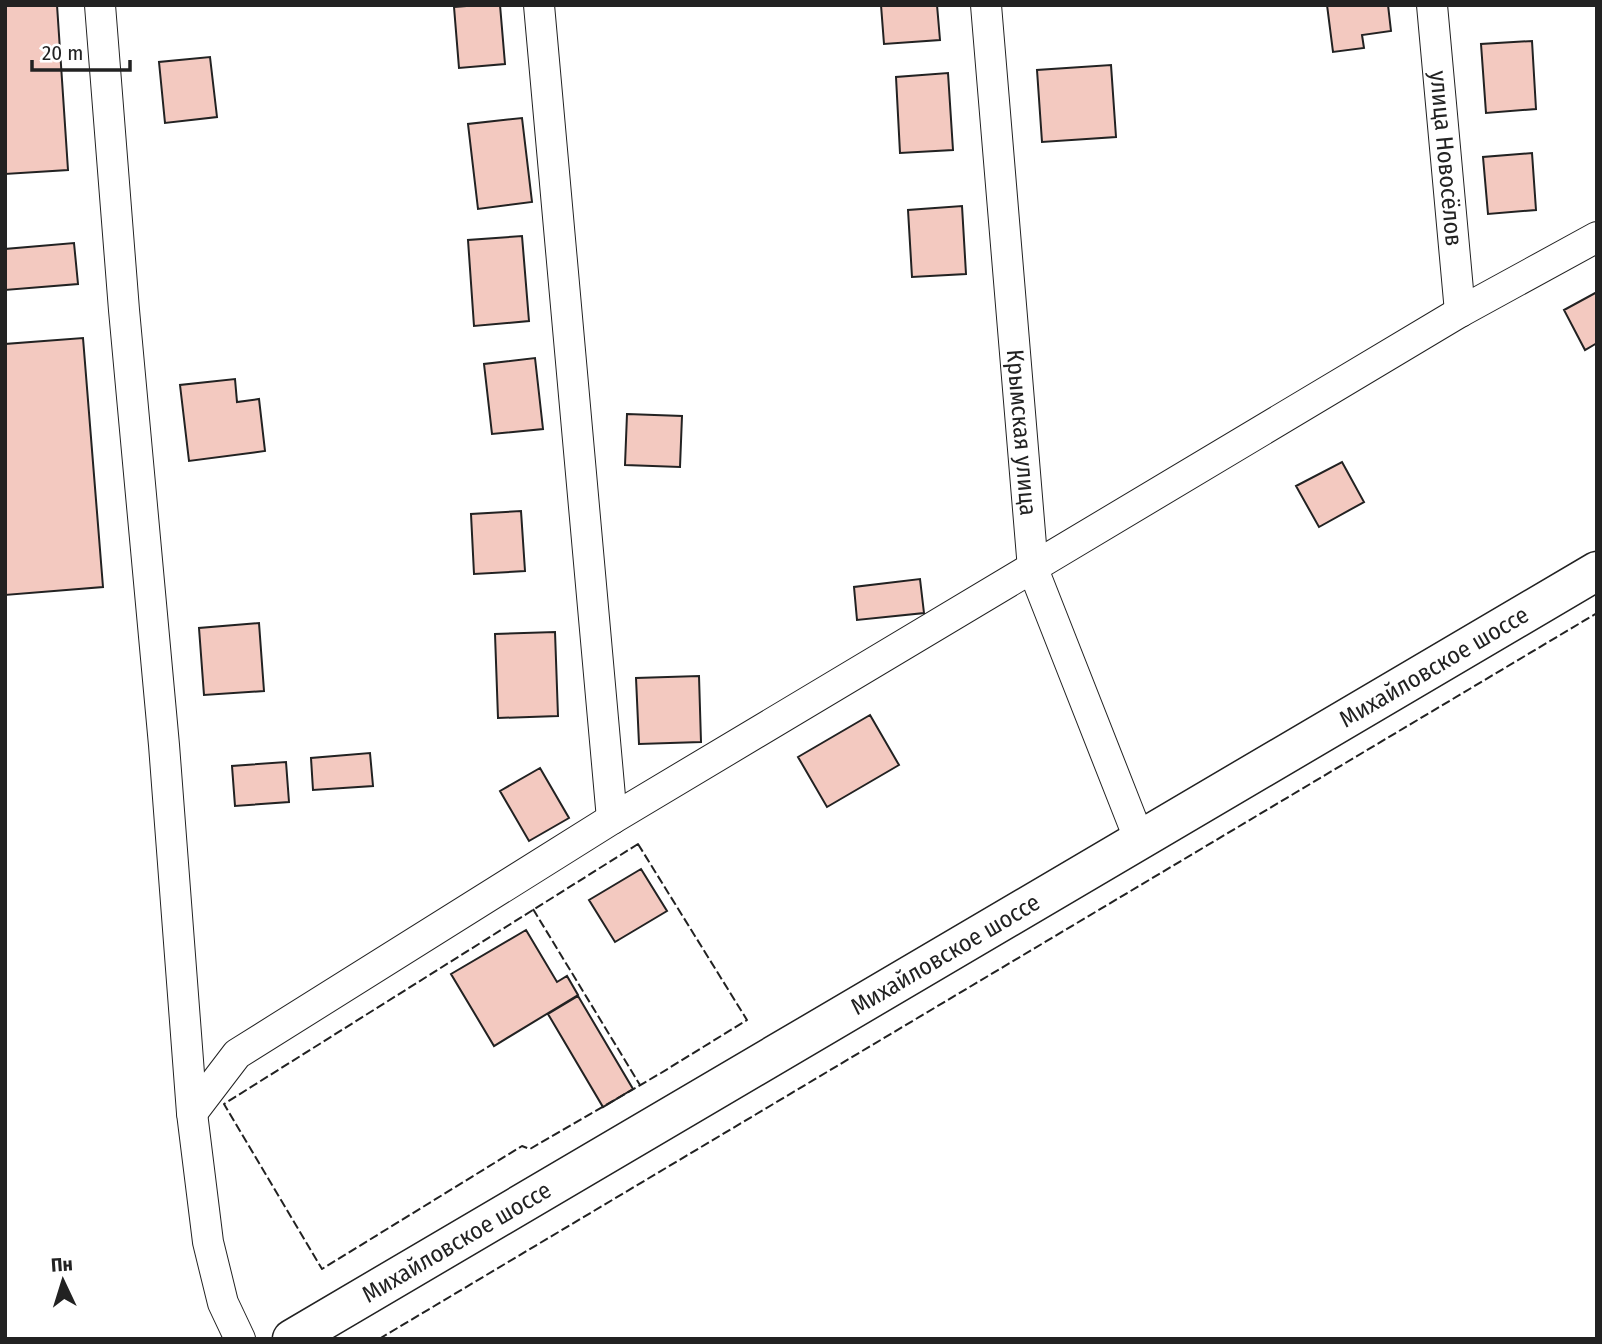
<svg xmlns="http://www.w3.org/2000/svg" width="1602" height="1344" viewBox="0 0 1602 1344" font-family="'Fira Sans Condensed',sans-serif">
<rect width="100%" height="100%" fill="#fff"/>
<path fill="#f3c9c0" stroke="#222" stroke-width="2" d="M 5,5 L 57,5 L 68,170 L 5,174 Z
M 479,5 L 500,5 L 505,64 L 459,68 L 454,7 Z
M 881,5 L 937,5 L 940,40 L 884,44 Z
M 1327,5 L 1388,5 L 1391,31 L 1362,35 L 1364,48 L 1333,52 Z
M 1532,41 L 1536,109 L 1486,113 L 1481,44 Z
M 210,57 L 217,117 L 165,123 L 159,62 Z
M 1111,65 L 1116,137 L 1042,142 L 1037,70 Z
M 948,73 L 953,150 L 900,153 L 896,77 Z
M 522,118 L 532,202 L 478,209 L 468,124 Z
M 1532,153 L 1536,210 L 1488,214 L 1483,157 Z
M 962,206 L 966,274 L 912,277 L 908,210 Z
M 522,236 L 529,321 L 474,326 L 468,240 Z
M 74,243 L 78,284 L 5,290 L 5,249 Z
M 1597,292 L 1597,343 L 1585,350 L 1564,310 Z
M 83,338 L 103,587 L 5,595 L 5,344 Z
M 535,358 L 543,429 L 492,434 L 484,364 Z
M 235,379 L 237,402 L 259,399 L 265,451 L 189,461 L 180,385 Z
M 627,414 L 682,416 L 680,467 L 625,465 Z
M 1342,462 L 1364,502 L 1319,527 L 1296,486 Z
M 521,511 L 525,571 L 474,574 L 471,514 Z
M 920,579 L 924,613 L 857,620 L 854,587 Z
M 259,623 L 264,691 L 204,695 L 199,628 Z
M 555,632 L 558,716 L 498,718 L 495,634 Z
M 699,676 L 701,742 L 639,744 L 636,678 Z
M 870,715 L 899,765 L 827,807 L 798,757 Z
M 370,753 L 373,786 L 313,790 L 311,758 Z
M 286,762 L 289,802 L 235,806 L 232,766 Z
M 540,768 L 569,818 L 529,841 L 500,791 Z
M 641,869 L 667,911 L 615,942 L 589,900 Z
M 526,930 L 557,982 L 567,976 L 578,995 L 494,1046 L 451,974 Z
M 578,996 L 633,1089 L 603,1107 L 548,1014 Z"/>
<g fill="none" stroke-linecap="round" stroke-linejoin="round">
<g stroke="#222" stroke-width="32">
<g id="minor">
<path d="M 100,5 L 124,310 L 164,745 L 192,1113 L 208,1242 L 223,1303 L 240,1339"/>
<path d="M 539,5 L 612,819"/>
<path id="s1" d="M 986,5 L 1033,569 L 1140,841"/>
<path id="s2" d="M 1432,5 L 1460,312"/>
<path d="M 192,1113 L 237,1054 L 612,819 L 1460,312 L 1597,237"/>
</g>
</g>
<g stroke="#222" stroke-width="41">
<g id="secondary">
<path id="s3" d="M 292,1339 L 1597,571"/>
</g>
</g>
<use href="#minor" stroke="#fff" stroke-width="30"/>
<use href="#secondary" stroke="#fff" stroke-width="38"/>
<path stroke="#222" stroke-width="2" stroke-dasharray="9 3.5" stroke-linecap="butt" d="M 638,844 L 747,1020 L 661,1073 L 530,1149 L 522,1146 L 322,1269 L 224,1104 Z
M 533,909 L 640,1085
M 379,1339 L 1597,613"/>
</g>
<g text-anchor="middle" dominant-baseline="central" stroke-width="5" stroke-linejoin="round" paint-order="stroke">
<g font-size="24" fill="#222" stroke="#fff">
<text stroke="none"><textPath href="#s2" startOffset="154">улица Новосёлов</textPath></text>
<text stroke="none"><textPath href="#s1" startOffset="429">Крымская улица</textPath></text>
<text stroke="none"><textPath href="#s3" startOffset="1325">Михайловское шоссе</textPath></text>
<text stroke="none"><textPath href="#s3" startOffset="758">Михайловское шоссе</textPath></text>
<text stroke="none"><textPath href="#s3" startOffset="191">Михайловское шоссе</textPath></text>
</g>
</g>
<rect width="1602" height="1344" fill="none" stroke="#222222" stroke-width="14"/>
<g transform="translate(63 1281) rotate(356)" stroke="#ffffff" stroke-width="5" paint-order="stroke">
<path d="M0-5L12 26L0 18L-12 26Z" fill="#222222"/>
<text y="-10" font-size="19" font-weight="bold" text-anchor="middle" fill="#222222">Пн</text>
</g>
<path d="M32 60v10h98v-10" fill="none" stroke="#222222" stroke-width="3.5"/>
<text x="42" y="60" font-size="21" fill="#222222" stroke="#ffffff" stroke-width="5" paint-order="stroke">20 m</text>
</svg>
